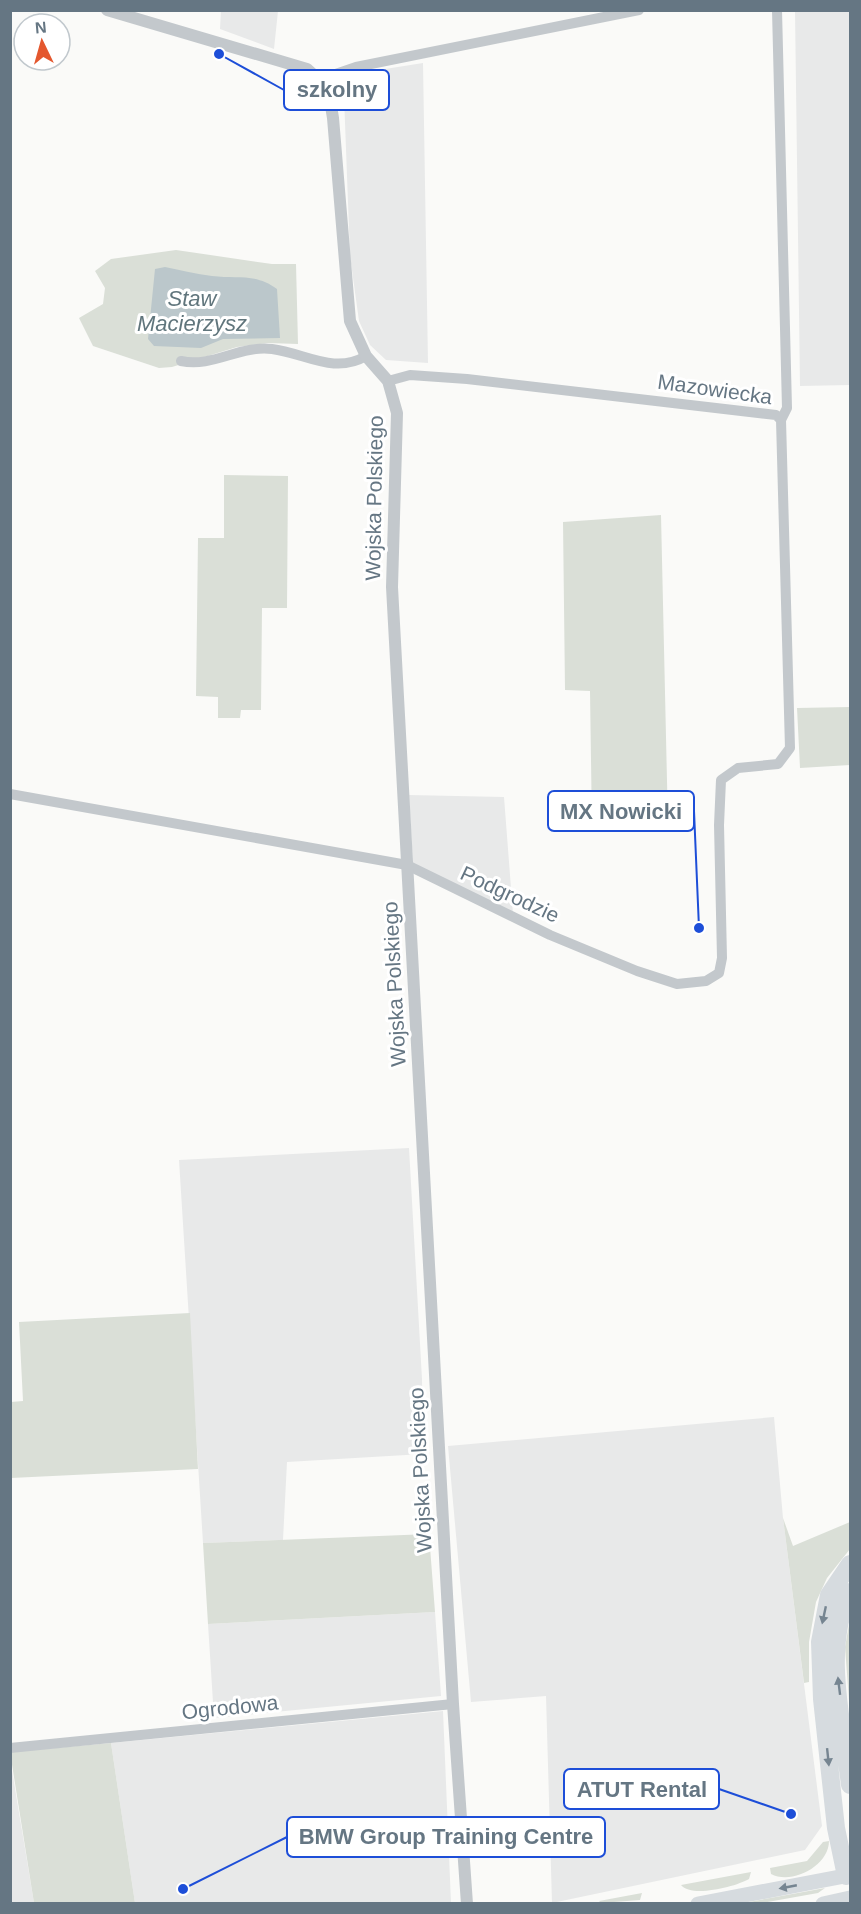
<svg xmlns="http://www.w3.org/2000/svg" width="861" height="1914" viewBox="0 0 861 1914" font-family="Helvetica,sans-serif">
<rect width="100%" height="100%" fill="#fafaf8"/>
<path fill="#e8e9e9" d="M 221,10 L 278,11 L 274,49 L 220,29 Z
M 795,11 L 850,11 L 850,385 L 800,386 Z
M 423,63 L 428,363 L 386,360 L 370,345 L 359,321 L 350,256 L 344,96 L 360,73 Z
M 409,795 L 504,797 L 513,914 L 413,864 Z
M 409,1148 L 422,1379 L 423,1454 L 287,1462 L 283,1540 L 203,1543 L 179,1160 Z
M 774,1417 L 783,1518 L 822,1826 L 805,1850 L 552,1903 L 546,1696 L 471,1702 L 448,1446 Z
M 435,1612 L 441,1696 L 214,1718 L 208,1624 Z
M 443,1711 L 451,1903 L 135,1903 L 111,1743 Z
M 11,1764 L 34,1903 L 11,1903 Z"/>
<path fill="#dadfd7" d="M 176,250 L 272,264 L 296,264 L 298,344 L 268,343 L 237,347 L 172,367 L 159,368 L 93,346 L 79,318 L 103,304 L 105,288 L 95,271 L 111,259 Z
M 224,475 L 288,476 L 287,608 L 262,608 L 261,710 L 241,710 L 240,718 L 218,718 L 218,697 L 196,696 L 198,538 L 224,538 Z
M 661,515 L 668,825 L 592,828 L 590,691 L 565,690 L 563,522 Z
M 850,707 L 850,765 L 800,768 L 797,708 Z
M 190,1313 L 198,1469 L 11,1478 L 11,1402 L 23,1401 L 19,1322 Z
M 783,1518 L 793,1546 L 850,1522 L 850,1549 L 827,1578 L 816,1602 L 809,1642 L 809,1682 L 804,1683 Z
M 429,1534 L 435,1612 L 208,1624 L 203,1543 Z
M 850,1619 L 850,1714 L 845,1647 Z
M 111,1743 L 135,1903 L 34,1903 L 10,1752 Z
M 829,1841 C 829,1866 792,1885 771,1874 L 770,1868 L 807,1861 L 823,1842 Z
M 751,1872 L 749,1879 C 735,1887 691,1898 681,1885 Z
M 825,1888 L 818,1893 L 762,1903 L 738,1904 Z
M 642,1893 L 640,1900 L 601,1903 L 599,1901 Z"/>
<path fill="#bbc7cb" d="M 165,267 C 181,270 196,274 212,276 C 237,279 256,273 277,289 L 280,338 L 223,339 L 201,348 L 154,346 L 148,339 L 155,269 Z"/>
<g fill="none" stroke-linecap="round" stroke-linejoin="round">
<path stroke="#c3c8cc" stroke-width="10" d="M 777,10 L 787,408 L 781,420
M 321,79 L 356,67 L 639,10
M 181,361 C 213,368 239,345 272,349 C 305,353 334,375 366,356
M 10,794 L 407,865 L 550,935 L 637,971 L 677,984 L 706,981 L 719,973 L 722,958 L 719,825 L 721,780 L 738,768 L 778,764 L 790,748 L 781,420 L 776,415 L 467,379 L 410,375 L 388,381
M 10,1748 L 453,1704"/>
<path stroke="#c3c8cc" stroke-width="12" d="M 107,10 L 307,69 L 328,88 L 333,118 L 350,321 L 366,356 L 388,381 L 397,413 L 392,587 L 453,1704 L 467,1904"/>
<path stroke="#d6dbdf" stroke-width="15" d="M 698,1904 L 850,1875
M 823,1904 L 850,1898"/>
<path stroke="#d6dbdf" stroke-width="18" d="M 850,1592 C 822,1648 843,1725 850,1785
M 846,1876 L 836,1828 L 822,1699 L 820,1642 L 829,1595 L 850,1564"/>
</g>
<defs><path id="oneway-solid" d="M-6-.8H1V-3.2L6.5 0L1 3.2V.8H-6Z" transform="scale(1.5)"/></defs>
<g fill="#768591">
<use href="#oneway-solid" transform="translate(824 1615) rotate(102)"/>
<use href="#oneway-solid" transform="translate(839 1686) rotate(-97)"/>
<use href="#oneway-solid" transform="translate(828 1757) rotate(84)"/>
<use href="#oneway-solid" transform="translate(788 1887) rotate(169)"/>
</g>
<g text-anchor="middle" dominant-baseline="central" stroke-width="6" stroke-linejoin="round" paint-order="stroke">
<g font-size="21" fill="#657683" stroke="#fff">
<text transform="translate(715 389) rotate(8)">Mazowiecka</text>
<text transform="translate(374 498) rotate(-89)">Wojska Polskiego</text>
<text transform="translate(510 894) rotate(25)">Podgrodzie</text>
<text transform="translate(394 984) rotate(-93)">Wojska Polskiego</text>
<text transform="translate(420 1470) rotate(-93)">Wojska Polskiego</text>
<text transform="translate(230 1707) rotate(-6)">Ogrodowa</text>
</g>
<g font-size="22" font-style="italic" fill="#60757c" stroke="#fff">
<text x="192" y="298">Staw<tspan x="192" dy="25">Macierzysz</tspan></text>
</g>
</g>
<path fill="none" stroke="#1d4ed8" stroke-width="2" d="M219 54L284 90M699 928L694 811M791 1814L719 1789M183 1889L287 1837"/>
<g fill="#1d4ed8" stroke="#fff" stroke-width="2">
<circle cx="219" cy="54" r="6"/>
<circle cx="699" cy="928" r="6"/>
<circle cx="791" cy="1814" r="6"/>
<circle cx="183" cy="1889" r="6"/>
</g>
<g fill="#fff" stroke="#1d4ed8" stroke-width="2">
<rect x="284" y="70" width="105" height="40" rx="6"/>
<rect x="548" y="791" width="146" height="40" rx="6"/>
<rect x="564" y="1769" width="155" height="40" rx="6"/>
<rect x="287" y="1817" width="318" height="40" rx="6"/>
</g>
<g font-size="22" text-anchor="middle" font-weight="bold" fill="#657683">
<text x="337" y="97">szkolny</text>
<text x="621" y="819">MX Nowicki</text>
<text x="642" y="1797">ATUT Rental</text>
<text x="446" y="1844">BMW Group Training Centre</text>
</g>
<rect width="861" height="1914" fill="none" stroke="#657683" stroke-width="24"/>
<g transform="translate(42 42) rotate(355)"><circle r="28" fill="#ffffff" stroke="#c1c8cd" stroke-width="1.5"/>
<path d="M0-4.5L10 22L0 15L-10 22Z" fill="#e4572e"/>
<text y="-9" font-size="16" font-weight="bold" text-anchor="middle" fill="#657683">N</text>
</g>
</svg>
